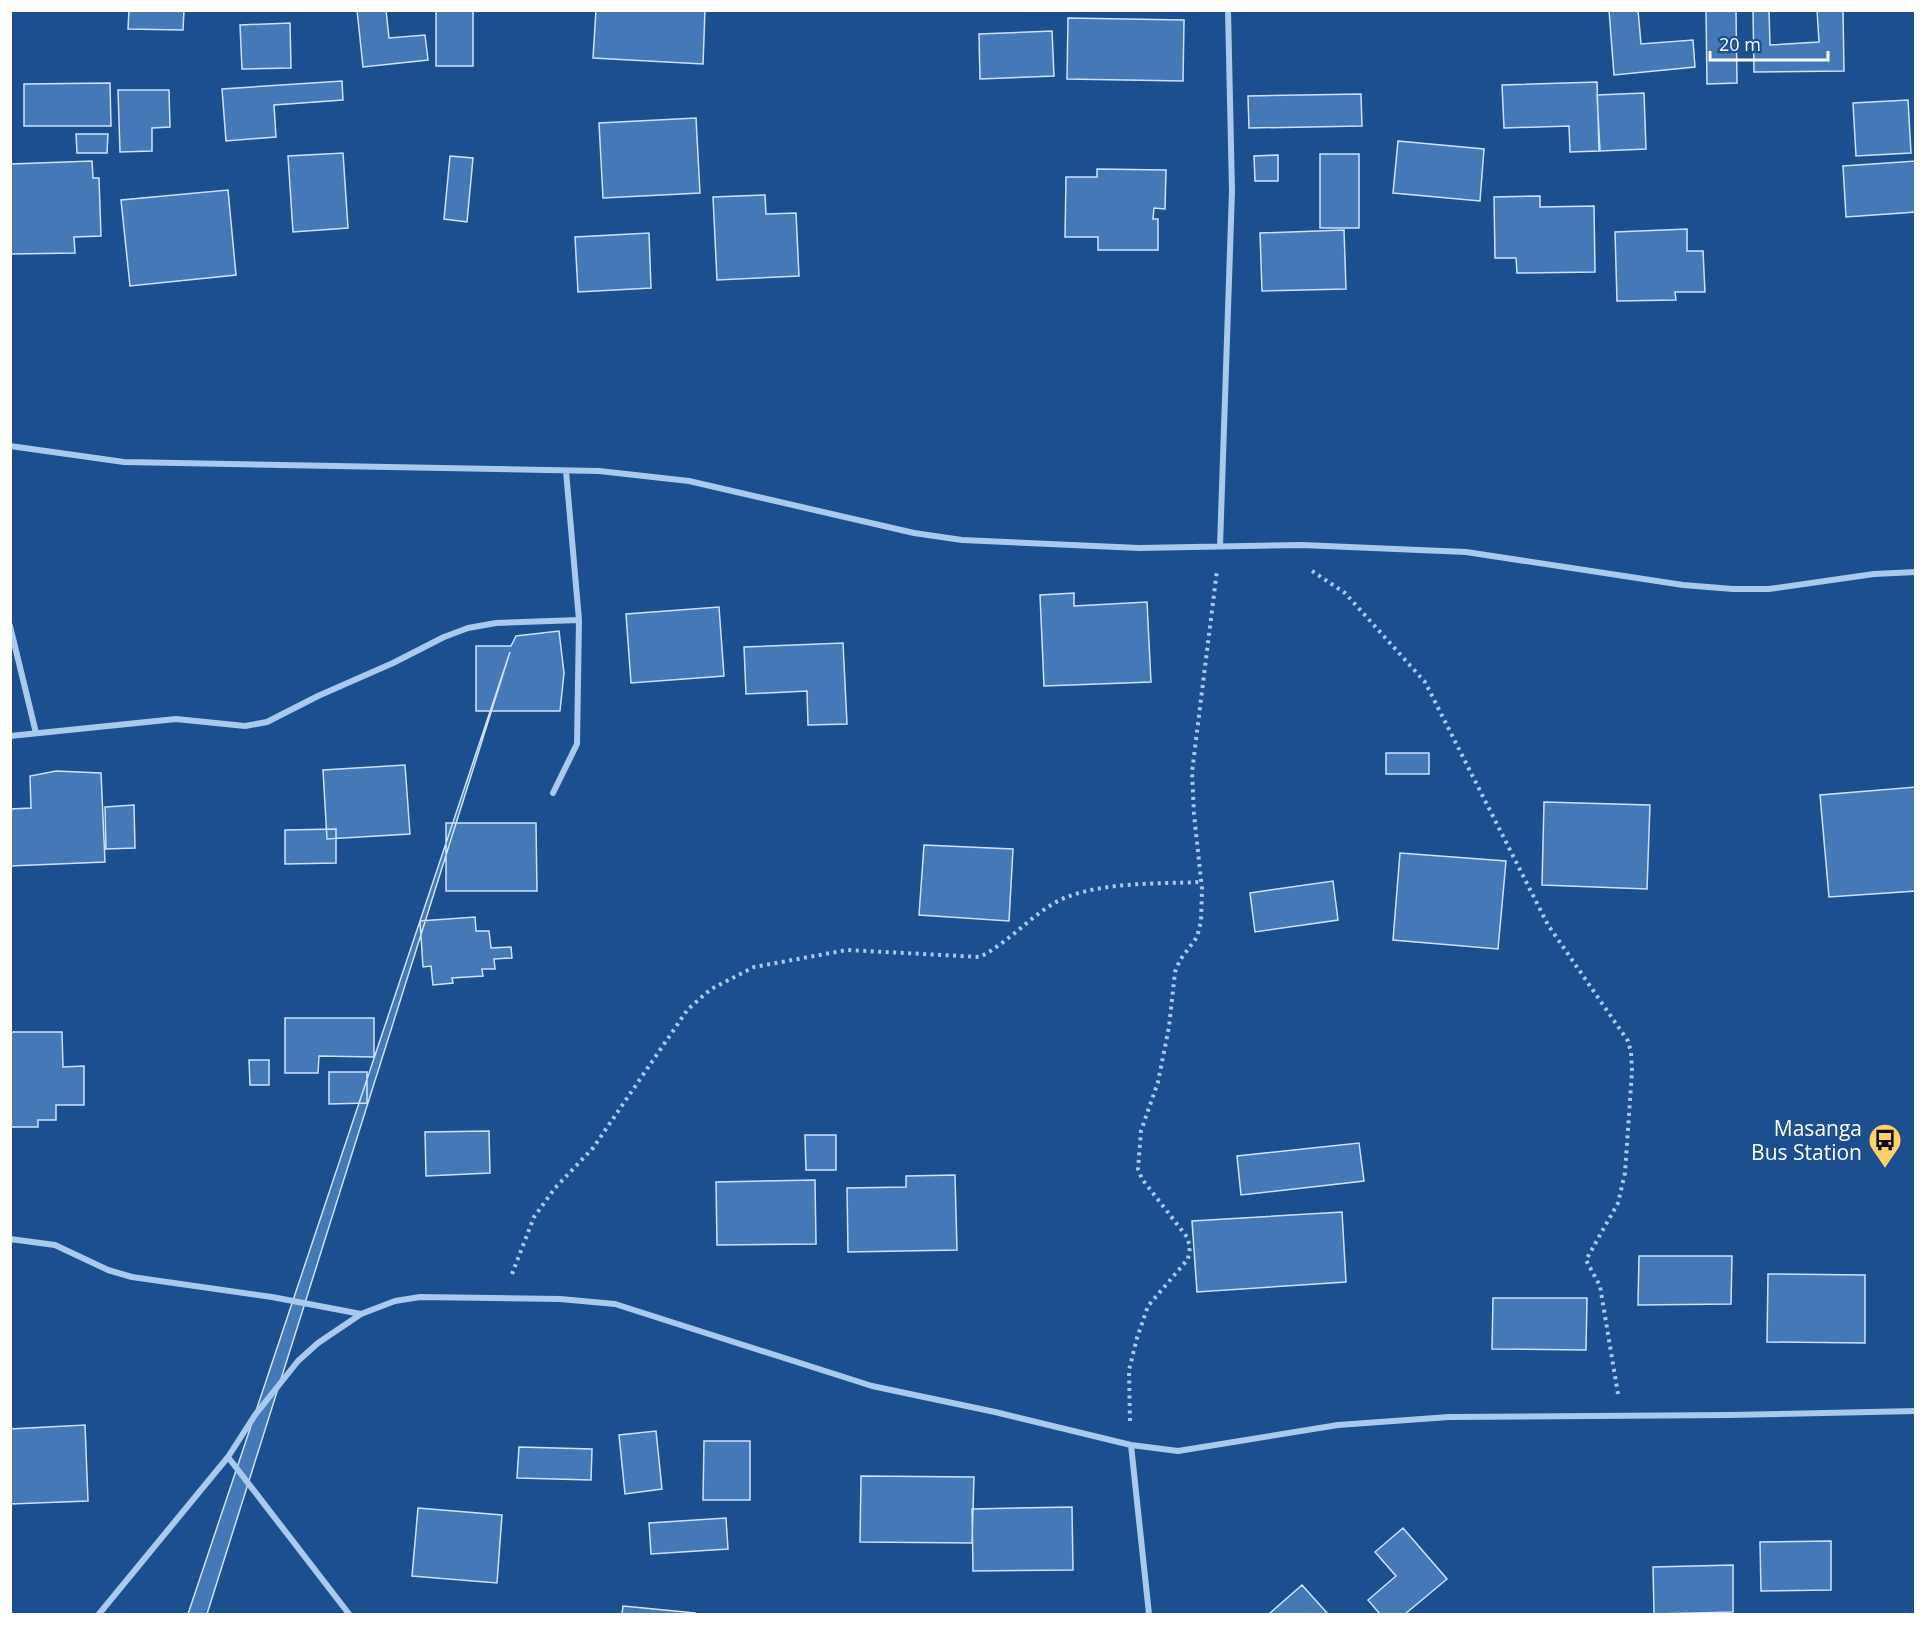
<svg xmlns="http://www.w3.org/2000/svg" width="1926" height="1625" viewBox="0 0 1926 1625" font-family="'Open Sans',sans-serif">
<rect width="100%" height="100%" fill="#1b4f8f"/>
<path fill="#4478b7" stroke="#cfe3fa" stroke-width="1.5" d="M 129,10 L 184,10 L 183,30 L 128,29 Z
M 357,10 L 386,10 L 389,38 L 425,35 L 428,60 L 363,67 Z
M 436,10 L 473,10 L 473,66 L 436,66 Z
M 596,10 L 705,10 L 703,64 L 593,58 Z
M 1609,10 L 1638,10 L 1641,44 L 1693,40 L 1695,67 L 1614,75 Z
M 1706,10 L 1736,10 L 1737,83 L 1707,84 Z
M 1753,10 L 1769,10 L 1770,45 L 1819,42 L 1817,10 L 1843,10 L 1844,71 L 1754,72 Z
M 1068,18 L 1184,20 L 1183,81 L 1067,79 Z
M 290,23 L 291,68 L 242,69 L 240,25 Z
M 1052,31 L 1054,76 L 980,79 L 979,34 Z
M 342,81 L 343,100 L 274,105 L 276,137 L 226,141 L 222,89 Z
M 1597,82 L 1599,151 L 1570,152 L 1569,126 L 1504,128 L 1502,85 Z
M 110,83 L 111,126 L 24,126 L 24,84 Z
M 118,90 L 169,90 L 170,127 L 152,128 L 152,151 L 120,152 Z
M 1644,93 L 1646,149 L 1600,151 L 1597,95 Z
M 1361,94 L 1362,126 L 1249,128 L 1248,96 Z
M 1908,100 L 1911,153 L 1856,156 L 1853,103 Z
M 696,118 L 700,193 L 603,198 L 599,123 Z
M 76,134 L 108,134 L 107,153 L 77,153 Z
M 1398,141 L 1484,149 L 1480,201 L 1393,193 Z
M 343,153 L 348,228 L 293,232 L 288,156 Z
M 1320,154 L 1359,154 L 1359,228 L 1320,228 Z
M 1278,155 L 1278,181 L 1255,181 L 1254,156 Z
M 450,156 L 473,158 L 467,222 L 444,219 Z
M 92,161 L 93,178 L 99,178 L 101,236 L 74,237 L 75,253 L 11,254 L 11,164 Z
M 1916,161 L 1916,212 L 1846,217 L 1843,166 Z
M 1097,169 L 1166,170 L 1165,209 L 1154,208 L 1153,219 L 1158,219 L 1158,250 L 1098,250 L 1098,237 L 1065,237 L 1066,177 L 1097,177 Z
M 228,190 L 236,275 L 130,286 L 121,200 Z
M 765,195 L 766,214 L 796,213 L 799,276 L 717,280 L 713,197 Z
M 1540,196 L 1540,207 L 1594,206 L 1595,272 L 1517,273 L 1516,258 L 1495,258 L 1494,197 Z
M 1687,229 L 1687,251 L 1703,251 L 1705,292 L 1675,292 L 1676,300 L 1617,301 L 1615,232 Z
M 1344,230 L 1346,289 L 1262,291 L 1260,233 Z
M 649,233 L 651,288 L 578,292 L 575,237 Z
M 1074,593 L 1074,606 L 1147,602 L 1151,682 L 1044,686 L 1040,595 Z
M 719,607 L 724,676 L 631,683 L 626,614 Z
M 559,631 L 564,673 L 560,711 L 476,711 L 476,646 L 511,646 L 516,636 Z
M 843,643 L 847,724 L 808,725 L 807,691 L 746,694 L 744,647 Z
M 510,652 L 207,1614 L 188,1614 Z
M 1386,753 L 1429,753 L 1429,774 L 1386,774 Z
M 405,765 L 410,834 L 327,839 L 323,770 Z
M 56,771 L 101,773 L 105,862 L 10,866 L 10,809 L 31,808 L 30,776 Z
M 1916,787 L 1916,891 L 1829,897 L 1820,795 Z
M 1544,802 L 1650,805 L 1647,889 L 1542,885 Z
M 134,805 L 135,848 L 106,849 L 105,807 Z
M 446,823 L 536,823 L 537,891 L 446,891 Z
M 336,829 L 336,863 L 285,864 L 285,830 Z
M 924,845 L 1013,849 L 1009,921 L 919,915 Z
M 1400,853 L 1506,861 L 1498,949 L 1393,940 Z
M 1333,881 L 1338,920 L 1255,932 L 1250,893 Z
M 475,917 L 476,931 L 489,931 L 491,948 L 511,947 L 512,958 L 494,959 L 495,969 L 482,969 L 483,976 L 452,978 L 453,983 L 433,985 L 431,966 L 423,967 L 420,921 Z
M 285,1018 L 374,1018 L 374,1057 L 319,1056 L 318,1073 L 285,1073 Z
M 10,1032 L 62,1032 L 63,1067 L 84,1066 L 84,1105 L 56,1105 L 56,1120 L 38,1120 L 38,1127 L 10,1127 Z
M 249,1060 L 269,1060 L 269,1085 L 250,1085 Z
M 329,1072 L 367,1072 L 367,1103 L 329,1104 Z
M 489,1131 L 490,1173 L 426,1176 L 425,1132 Z
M 805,1135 L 836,1135 L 836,1170 L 806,1170 Z
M 1359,1143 L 1364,1181 L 1241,1195 L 1237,1156 Z
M 955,1175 L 957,1250 L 848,1252 L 847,1188 L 906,1187 L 906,1176 Z
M 815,1180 L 816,1244 L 717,1245 L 716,1182 Z
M 1342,1212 L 1346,1282 L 1197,1292 L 1192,1221 Z
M 1639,1256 L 1732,1256 L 1731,1304 L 1638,1305 Z
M 1768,1274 L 1865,1275 L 1865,1343 L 1767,1342 Z
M 1493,1298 L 1587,1298 L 1586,1350 L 1492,1349 Z
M 85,1425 L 88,1501 L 10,1504 L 10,1429 Z
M 656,1431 L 662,1489 L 625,1494 L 619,1435 Z
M 704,1441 L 750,1441 L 750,1500 L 703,1500 Z
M 519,1447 L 592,1449 L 591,1480 L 517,1478 Z
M 861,1476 L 974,1477 L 972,1543 L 860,1542 Z
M 1072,1507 L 1073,1570 L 973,1571 L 972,1509 Z
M 418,1508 L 502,1515 L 497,1583 L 412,1576 Z
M 726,1518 L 728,1549 L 651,1554 L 649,1523 Z
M 1403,1528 L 1447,1579 L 1405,1614 L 1380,1614 L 1368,1600 L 1396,1576 L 1375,1552 Z
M 1831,1541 L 1831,1590 L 1761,1591 L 1760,1542 Z
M 1733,1565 L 1733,1612 L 1654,1614 L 1653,1567 Z
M 1302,1585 L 1328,1614 L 1269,1614 Z
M 623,1606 L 695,1613 L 695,1614 L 622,1614 Z"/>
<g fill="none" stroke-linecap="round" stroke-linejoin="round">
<path stroke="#a9c9ee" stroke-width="4" stroke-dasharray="3 4.5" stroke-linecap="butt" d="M 1312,571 L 1345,593 L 1425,682 L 1548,925 L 1628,1041 L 1631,1052 L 1632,1071 L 1625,1173 L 1618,1203 L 1586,1260 L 1600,1286 L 1618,1394
M 512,1274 L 534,1217 L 555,1188 L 593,1148 L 688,1009 L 711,989 L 754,967 L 847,950 L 980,957 C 1007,943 1026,921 1051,905 C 1089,881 1157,884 1201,882
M 1130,1421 L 1129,1370 L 1137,1338 L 1148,1306 L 1188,1259 L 1190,1247 L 1187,1237 L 1142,1179 L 1138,1169 L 1141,1131 L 1158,1082 L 1169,1027 L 1175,972 L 1180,960 L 1197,937 L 1201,921 L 1202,889 L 1194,814 L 1192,772 L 1217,570"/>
<path stroke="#a9c9ee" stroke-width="6" d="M 10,446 L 124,462 L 599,471 L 689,481 L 914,533 L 962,540 L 1139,548 L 1302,545 L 1466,552 L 1683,585 L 1733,589 L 1769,589 L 1874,574 L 1916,572
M 1220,546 L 1232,191 L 1228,10
M 10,626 L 36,733
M 10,736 L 176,719 L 245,726 L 267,722 L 318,696 L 393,663 L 444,637 L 468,628 L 496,623 L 579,620
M 553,793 L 577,744 L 579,620 L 566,471
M 10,1239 L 55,1245 L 108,1270 L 132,1277 L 272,1297 L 361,1314
M 1131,1445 L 1149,1614
M 228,1457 L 349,1614
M 99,1614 L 228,1457 L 255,1415 L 298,1361 L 318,1343 L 361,1314 L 395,1301 L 420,1297 L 560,1299 L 615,1304 L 872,1386 L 995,1412 L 1131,1445 L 1178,1451 L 1338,1425 L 1449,1417 L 1729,1415 L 1916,1411"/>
</g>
<defs>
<g id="bus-pin" transform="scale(1.725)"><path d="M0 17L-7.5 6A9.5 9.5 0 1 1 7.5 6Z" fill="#ffd166" stroke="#1b4f8f"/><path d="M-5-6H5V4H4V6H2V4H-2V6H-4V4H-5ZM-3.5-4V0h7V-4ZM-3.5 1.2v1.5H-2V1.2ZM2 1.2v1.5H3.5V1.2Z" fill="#111"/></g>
</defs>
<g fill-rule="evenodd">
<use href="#bus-pin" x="1885" y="1140"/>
</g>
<g text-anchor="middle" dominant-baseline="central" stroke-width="6" stroke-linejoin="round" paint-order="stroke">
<g font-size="21" fill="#fff" stroke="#1b4f8f" text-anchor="end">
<text x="1862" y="1128">Masanga<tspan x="1862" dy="24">Bus Station</tspan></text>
</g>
</g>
<rect width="1926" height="1625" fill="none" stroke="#ffffff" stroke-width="24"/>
<path d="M1710 51v9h118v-9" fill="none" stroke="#ffffff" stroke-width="3"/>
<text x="1719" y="51" font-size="18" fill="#ffffff" stroke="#1b4f8f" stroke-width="4.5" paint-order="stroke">20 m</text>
</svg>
